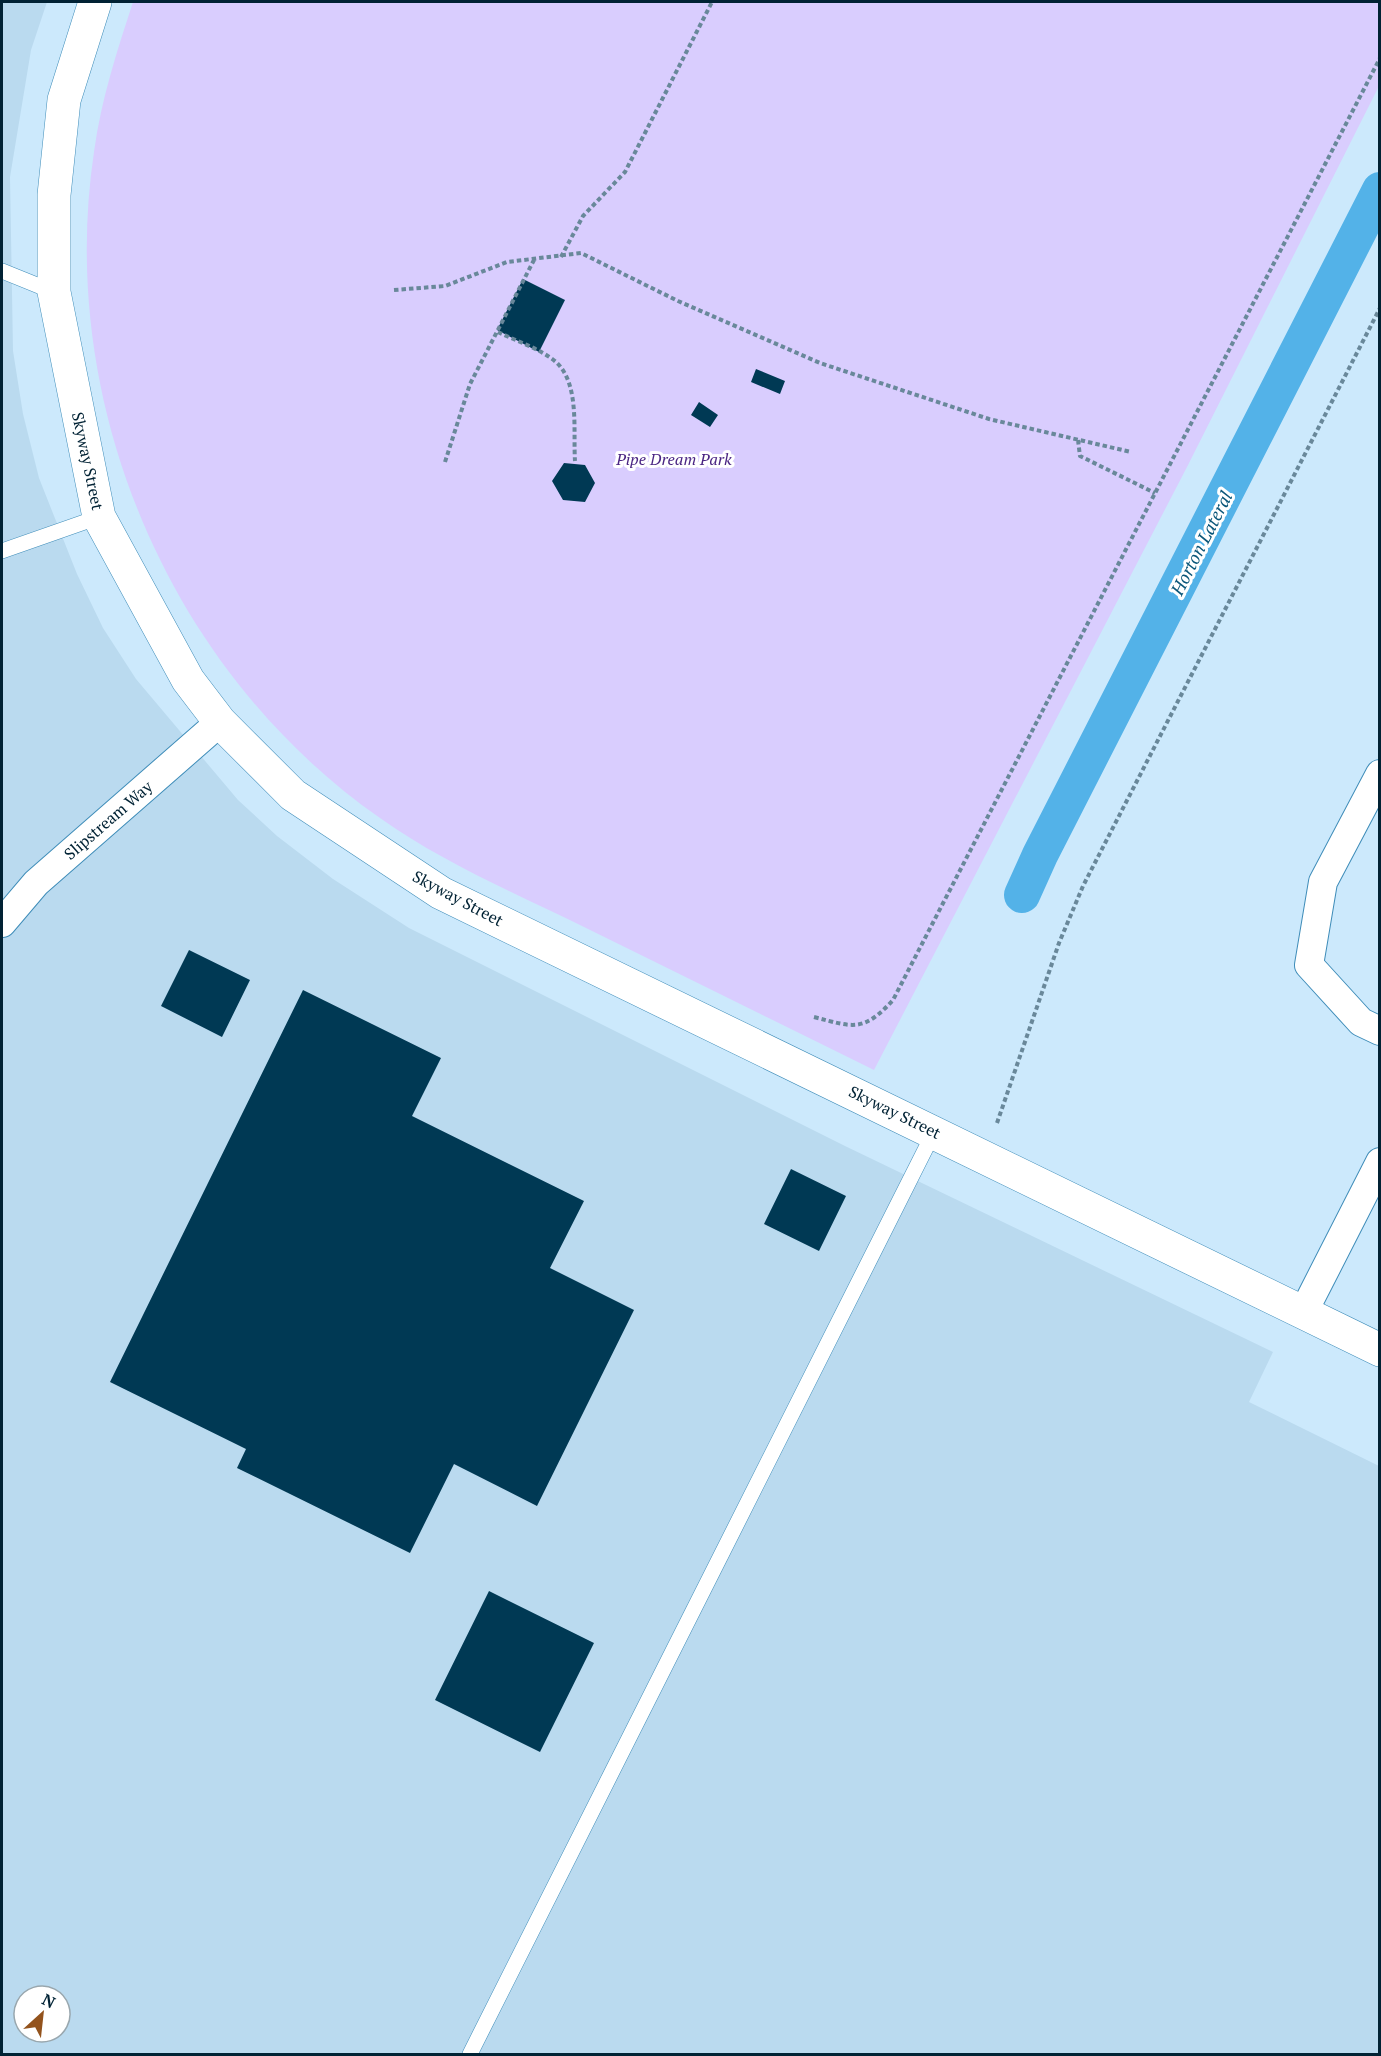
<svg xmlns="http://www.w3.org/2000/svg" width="1381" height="2056" viewBox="0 0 1381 2056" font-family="'PT Serif',serif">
<rect width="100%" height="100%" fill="#cce9fc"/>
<path fill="#badaef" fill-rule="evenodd" d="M 2,2 L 47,2 L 31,50 L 10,177 L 13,351 L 23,414 L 39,478 L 77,574 L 103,628 L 136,679 L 238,800 L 277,836 L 333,879 L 409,928 L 845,1146 L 1273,1352 L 1249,1402 L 1379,1466 L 1380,2054 L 2,2054 ZM 24,1996 L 60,1996 L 60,2032 L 24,2032 Z"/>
<path fill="#d9cdfe" d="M 133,2 L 1379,2 L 1379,86 L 1187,467 L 874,1070 C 777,1022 679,974 582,926 C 514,893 442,862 380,818 C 170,672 56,404 94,152 C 101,100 117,51 133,2 Z"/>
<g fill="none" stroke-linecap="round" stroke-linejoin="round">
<path stroke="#53b2e8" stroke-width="36" d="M 1022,895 L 1040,855 L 1380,190"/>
</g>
<path fill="#003954" d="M 523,279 L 565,300 L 539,352 L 497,330 Z
M 756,369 L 785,381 L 780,394 L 751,382 Z
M 699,402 L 718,415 L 710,427 L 691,415 Z
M 564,463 L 585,465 L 595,483 L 585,502 L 563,500 L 552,481 Z
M 189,950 L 250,980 L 222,1037 L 161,1006 Z
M 303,990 L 441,1058 L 412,1116 L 584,1201 L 550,1268 L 634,1310 L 537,1506 L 454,1464 L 410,1553 L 237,1468 L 246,1449 L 110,1382 Z
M 791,1169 L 846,1196 L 819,1251 L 764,1224 Z
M 489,1591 L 594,1643 L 540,1752 L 435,1700 Z"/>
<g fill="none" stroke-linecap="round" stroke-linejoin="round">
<g stroke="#3f8db9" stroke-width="16">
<path id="service" d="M 2,271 L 54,292
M 2,551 L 99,517
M 470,2054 L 934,1132"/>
</g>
<g stroke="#3f8db9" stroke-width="30">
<path id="minor" d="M 1380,774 L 1323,882 L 1309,965 L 1361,1022 L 1380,1031
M 2,923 L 36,883 L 220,722
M 1303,1313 L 1380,1162"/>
</g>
<g stroke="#3f8db9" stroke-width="34">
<path id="tertiary" d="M 95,2 L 64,100 L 54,195 L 54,292 L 99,517 L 188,680 L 220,722 L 293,795 L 441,893 L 1380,1350"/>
</g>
<path stroke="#69889a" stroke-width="4" stroke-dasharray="4.5 3" stroke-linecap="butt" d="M 561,257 L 583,216 L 625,172 L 712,2
M 394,290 L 445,286 L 507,262 L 581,253 L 678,301 L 820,363 L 989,419 L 1131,452
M 498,332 C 516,341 541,349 556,362 C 580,384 573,431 575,461
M 1078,440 L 1080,456 L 1155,493
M 445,462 L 470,384 L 535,258
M 814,1017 C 853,1027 863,1033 893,1000 L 1380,58
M 997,1123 L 1059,943 L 1083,886 L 1380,308"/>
<use href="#service" stroke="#fff" stroke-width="15"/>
<use href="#minor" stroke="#fff" stroke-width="28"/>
<use href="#tertiary" stroke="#fff" stroke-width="33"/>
</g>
<g text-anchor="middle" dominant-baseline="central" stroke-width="6" stroke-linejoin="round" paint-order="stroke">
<g font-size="16" font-style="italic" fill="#4a2583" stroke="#fff">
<text x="674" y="459">Pipe Dream Park</text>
</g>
<g font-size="16" fill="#012234" stroke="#fff">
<text transform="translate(88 461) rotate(78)">Skyway Street</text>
<text transform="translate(108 820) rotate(-41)">Slipstream Way</text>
<text transform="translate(458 898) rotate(28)">Skyway Street</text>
<text transform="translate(895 1112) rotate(26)">Skyway Street</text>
</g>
<g font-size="18" font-style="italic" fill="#0b577a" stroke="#fff">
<text transform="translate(1201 543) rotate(-63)">Horton Lateral</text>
</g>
</g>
<rect width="1381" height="2056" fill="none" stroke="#012234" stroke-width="6"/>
<g transform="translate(42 2014) rotate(27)"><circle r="28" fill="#ffffff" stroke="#99a7ae" stroke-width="1.5"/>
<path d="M0-4.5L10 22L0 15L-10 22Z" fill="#93531d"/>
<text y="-9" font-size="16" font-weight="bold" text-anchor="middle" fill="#012234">N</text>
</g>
</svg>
